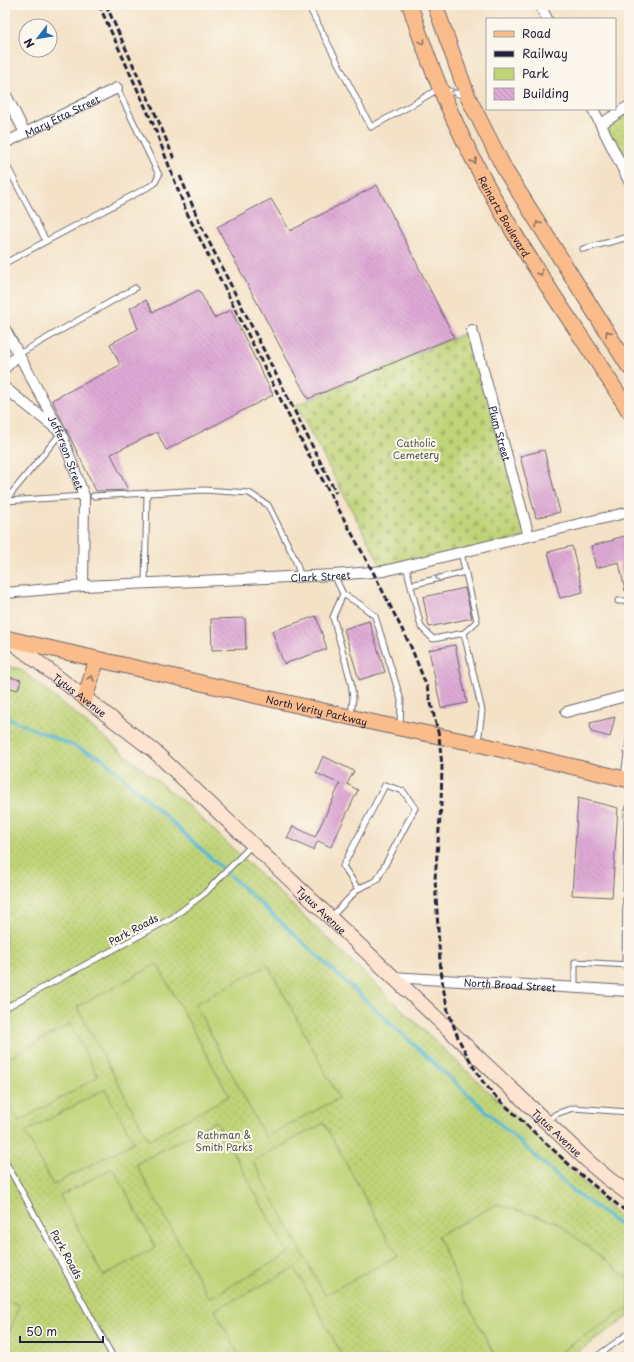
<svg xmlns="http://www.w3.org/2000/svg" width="634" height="1362" viewBox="0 0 634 1362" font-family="'Playpen Sans',sans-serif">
<defs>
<pattern id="green-dots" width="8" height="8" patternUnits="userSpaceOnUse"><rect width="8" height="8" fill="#bfd377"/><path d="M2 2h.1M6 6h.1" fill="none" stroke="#a4b568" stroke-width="1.8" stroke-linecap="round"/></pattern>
<pattern id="cemetery-stones" width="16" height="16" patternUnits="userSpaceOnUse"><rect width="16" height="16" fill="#bfd377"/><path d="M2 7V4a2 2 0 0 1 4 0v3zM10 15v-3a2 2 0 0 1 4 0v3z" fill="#a4b568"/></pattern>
<pattern id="building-back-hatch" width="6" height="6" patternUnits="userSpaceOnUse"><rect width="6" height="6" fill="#dea9d5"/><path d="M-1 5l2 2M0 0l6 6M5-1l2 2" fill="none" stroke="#be91b8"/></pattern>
</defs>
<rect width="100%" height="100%" fill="#fbf7ec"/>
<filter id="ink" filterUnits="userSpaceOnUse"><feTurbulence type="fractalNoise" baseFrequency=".025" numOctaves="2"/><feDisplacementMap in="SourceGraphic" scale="8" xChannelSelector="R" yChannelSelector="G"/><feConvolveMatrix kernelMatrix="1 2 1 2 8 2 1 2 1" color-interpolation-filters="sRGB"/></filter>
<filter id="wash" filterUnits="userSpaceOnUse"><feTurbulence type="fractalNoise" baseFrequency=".012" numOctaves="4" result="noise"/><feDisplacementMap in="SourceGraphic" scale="16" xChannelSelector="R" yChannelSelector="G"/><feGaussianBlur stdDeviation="0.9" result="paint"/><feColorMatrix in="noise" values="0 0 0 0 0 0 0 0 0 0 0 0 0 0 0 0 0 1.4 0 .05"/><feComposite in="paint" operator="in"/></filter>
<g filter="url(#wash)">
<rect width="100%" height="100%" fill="#f4e2c7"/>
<path fill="url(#green-dots)" stroke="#707a59" d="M 629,106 L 629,181 L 601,124 Z
M 5,666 L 20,669 L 186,804 L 629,1225 L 629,1316 L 571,1357 L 5,1357 Z"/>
<path fill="url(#cemetery-stones)" stroke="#707a59" d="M 472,330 L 529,536 L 384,571 L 296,405 Z"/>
<path fill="#bfd377" stroke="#707a59" d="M 157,964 L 229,1096 L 149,1140 L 77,1007 Z
M 268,965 L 339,1098 L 265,1137 L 195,1004 Z
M 70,1024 L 98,1077 L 19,1121 L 5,1096 L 5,1060 Z
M 105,1089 L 134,1142 L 53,1185 L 25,1132 Z
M 216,1121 L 288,1254 L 209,1298 L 136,1164 Z
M 324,1123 L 397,1256 L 325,1295 L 253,1161 Z
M 113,1168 L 156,1248 L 103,1276 L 60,1196 Z
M 497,1204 L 556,1222 L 629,1279 L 629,1307 L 552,1357 L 496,1357 L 465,1299 L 438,1236 Z
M 295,1268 L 343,1357 L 240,1357 L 215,1310 Z
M 5,1300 L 19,1305 L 5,1345 Z"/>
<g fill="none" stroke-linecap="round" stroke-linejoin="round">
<path stroke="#54b8d3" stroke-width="3.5" d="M 5,717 L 102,758 L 571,1189 L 629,1232"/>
</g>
<g id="blocks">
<path fill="url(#building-back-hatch)" d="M 377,185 L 454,337 L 308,399 L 217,227 L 271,199 L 290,231 Z
M 199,290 L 214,318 L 231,310 L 273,395 L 166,450 L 157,432 L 111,454 L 128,490 L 96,491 L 52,400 L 120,365 L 110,344 L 138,329 L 130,308 L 146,300 L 153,312 Z
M 544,450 L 560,512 L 536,518 L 520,456 Z
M 629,535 L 629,591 L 625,591 L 619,562 L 596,568 L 591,546 L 614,540 L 613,539 Z
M 572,546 L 583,592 L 560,598 L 548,552 Z
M 465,588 L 472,618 L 429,627 L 423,597 Z
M 316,616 L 327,649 L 284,664 L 272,631 Z
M 245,618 L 246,649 L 212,650 L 211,619 Z
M 369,621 L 385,672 L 359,680 L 344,629 Z
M 455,645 L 467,703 L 441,708 L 429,650 Z
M 5,676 L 21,680 L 18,690 L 5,687 Z
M 615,717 L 610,737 L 591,732 L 590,723 Z
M 323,756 L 354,771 L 347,784 L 358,790 L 331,847 L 318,841 L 313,850 L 287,838 L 293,826 L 315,837 L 340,784 L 316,773 Z
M 578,798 L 618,808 L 612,897 L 572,895 Z"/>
</g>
</g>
<g filter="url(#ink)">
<use href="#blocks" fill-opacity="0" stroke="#6c656c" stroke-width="1"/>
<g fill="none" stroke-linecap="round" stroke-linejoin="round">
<g stroke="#6c656c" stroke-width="7">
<path id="lane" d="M 308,5 L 371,127 L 408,107 L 440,88 L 465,96
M 5,162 L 46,241
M 583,249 L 629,237
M 5,263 L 154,184 L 159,175 L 117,88
M 19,354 L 135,288
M 93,496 L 204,490 L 249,493 L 268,505 L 295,559 L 301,577
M 5,501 L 61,433
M 5,501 L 84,496
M 461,553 L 477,621 L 464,633 L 482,711 L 478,742
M 406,566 L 421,627 L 433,639 L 464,633
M 334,575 L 343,594 L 361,605 L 375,616 L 401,700 L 400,726
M 145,583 L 147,493
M 411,585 L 465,572
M 343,594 L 333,617 L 351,682 L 353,698 L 351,716
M 618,601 L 629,601
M 624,777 L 629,740
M 332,916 L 358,889 L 377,880 L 415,808 L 403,791 L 385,785 L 343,866 L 358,889
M 625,965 L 627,814 L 629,807
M 575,988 L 575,962 L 629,965
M 5,1008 L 172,918 L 205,893 L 252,845
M 548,1121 L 556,1114 L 573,1108 L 629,1112
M 5,1161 L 113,1357
M 596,1357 L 629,1333"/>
</g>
<g stroke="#6c656c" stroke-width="12">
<g id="street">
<path d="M 540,5 L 547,19"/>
<path d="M 5,93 L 25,133"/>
<path d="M 593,109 L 629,181"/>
<path d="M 601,124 L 629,106"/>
<path id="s1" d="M 5,143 L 117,88"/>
<path id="s2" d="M 5,329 L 61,433 L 84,496 L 83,586"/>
<path id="s3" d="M 472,330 L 529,536"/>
<path d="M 5,368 L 19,354"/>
<path d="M 5,388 L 58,430"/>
<path id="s4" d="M 5,593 L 83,586 L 334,575 L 384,571 L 629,512"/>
<path d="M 566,712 L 629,695"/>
<path id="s5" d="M 391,977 L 629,991"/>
</g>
</g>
<g stroke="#6c656c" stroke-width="16">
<g id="secondary">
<path id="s6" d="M 8,639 L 154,751 L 592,1165 L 610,1180 L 629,1194"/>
</g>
</g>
<g stroke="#6c656c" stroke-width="17">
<g id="primary">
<path id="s7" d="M 410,5 C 435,87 473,165 517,238 C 553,297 593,353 629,411"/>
<path d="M 435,5 L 468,97 L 505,170 L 629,367"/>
<path id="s8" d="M 5,638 L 380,724 L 478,744 L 629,780"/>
<path d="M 85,698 L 97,659"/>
</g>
</g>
<use href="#lane" stroke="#fff" stroke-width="5"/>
<use href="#street" stroke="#fff" stroke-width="10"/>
<use href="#secondary" stroke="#fde4d1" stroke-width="14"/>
<use href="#primary" stroke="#fabc8b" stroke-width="15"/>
<path stroke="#22223b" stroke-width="3" stroke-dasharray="6 3" stroke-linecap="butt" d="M 99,5 L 154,126 L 186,211 L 304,446 L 373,572 L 411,647 L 427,687 L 439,736 L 442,766 L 441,805 L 435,879 L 440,961 L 443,987 L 448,1011 L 459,1040 L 473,1066 L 483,1082 L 495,1096 L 574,1169 L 619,1206 L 629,1213
M 106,5 L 159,122 L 174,159
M 180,176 L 202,228 L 336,493"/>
</g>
<defs><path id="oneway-chevron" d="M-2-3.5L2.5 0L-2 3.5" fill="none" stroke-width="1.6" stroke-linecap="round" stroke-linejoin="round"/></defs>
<g stroke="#8e6f63">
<use href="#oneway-chevron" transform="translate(422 42) rotate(71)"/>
<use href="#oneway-chevron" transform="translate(474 161) rotate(64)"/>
<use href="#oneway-chevron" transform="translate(538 224) rotate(-122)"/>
<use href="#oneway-chevron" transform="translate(540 273) rotate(57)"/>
<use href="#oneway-chevron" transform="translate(608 333) rotate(-122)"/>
<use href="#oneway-chevron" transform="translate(91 678) rotate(-74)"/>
</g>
<g stroke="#9c9ca7">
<use href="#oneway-chevron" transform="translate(454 92) rotate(-163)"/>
<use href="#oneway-chevron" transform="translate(438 578) rotate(166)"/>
</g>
</g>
<g text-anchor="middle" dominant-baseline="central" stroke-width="4" stroke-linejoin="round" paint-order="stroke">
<g font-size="10" fill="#22223b" stroke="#fbf7ec">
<text stroke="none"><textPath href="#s1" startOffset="63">Mary Etta Street</textPath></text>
<text stroke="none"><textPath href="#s7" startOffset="232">Reinartz Boulevard</textPath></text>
<text stroke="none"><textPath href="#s3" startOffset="107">Plum Street</textPath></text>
<text stroke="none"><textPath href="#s2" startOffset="138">Jefferson Street</textPath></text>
<text stroke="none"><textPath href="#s4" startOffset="316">Clark Street</textPath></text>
<text stroke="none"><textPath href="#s6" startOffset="91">Tytus Avenue</textPath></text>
<text stroke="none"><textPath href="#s8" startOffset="320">North Verity Parkway</textPath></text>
<text stroke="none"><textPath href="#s6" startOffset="415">Tytus Avenue</textPath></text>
<text transform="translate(133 929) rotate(-28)">Park Roads</text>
<text stroke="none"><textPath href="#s5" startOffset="119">North Broad Street</textPath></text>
<text stroke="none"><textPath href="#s6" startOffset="739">Tytus Avenue</textPath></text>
<text transform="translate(67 1254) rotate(61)">Park Roads</text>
</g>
<g font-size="10" fill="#51574d" stroke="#fbf7ec">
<text x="416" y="442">Catholic<tspan x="416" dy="12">Cemetery</tspan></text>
<text x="224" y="1134">Rathman &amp;<tspan x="224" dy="12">Smith Parks</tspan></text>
</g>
</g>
<rect width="634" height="1362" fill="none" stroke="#fbf7ec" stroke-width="20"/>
<rect x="486" y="18" width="130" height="92" fill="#fbf7ec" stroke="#a4a2a5"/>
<rect x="494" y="31" width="20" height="6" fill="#fabc8b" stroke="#a4a2a5"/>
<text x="522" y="38" font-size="12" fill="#22223b">Road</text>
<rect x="494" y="51" width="20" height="6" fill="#22223b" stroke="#a4a2a5"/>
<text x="522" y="58" font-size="12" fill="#22223b">Railway</text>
<rect x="494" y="68" width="20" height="12" fill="#bfd377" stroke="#a4a2a5"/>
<text x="522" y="78" font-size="12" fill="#22223b">Park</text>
<rect x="494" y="88" width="20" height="12" fill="url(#building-back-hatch)" stroke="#a4a2a5"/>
<text x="522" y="98" font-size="12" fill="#22223b">Building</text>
<g transform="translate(38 38) rotate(239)"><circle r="19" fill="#fbf7ec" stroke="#a4a2a5"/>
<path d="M0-3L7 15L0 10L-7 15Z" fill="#1f6fb2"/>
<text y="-6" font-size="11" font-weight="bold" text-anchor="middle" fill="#22223b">N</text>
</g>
<path d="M20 1336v6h83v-6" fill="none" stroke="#22223b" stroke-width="2"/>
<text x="26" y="1336" font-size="12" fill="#22223b" stroke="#fbf7ec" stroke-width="3" paint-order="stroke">50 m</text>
</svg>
